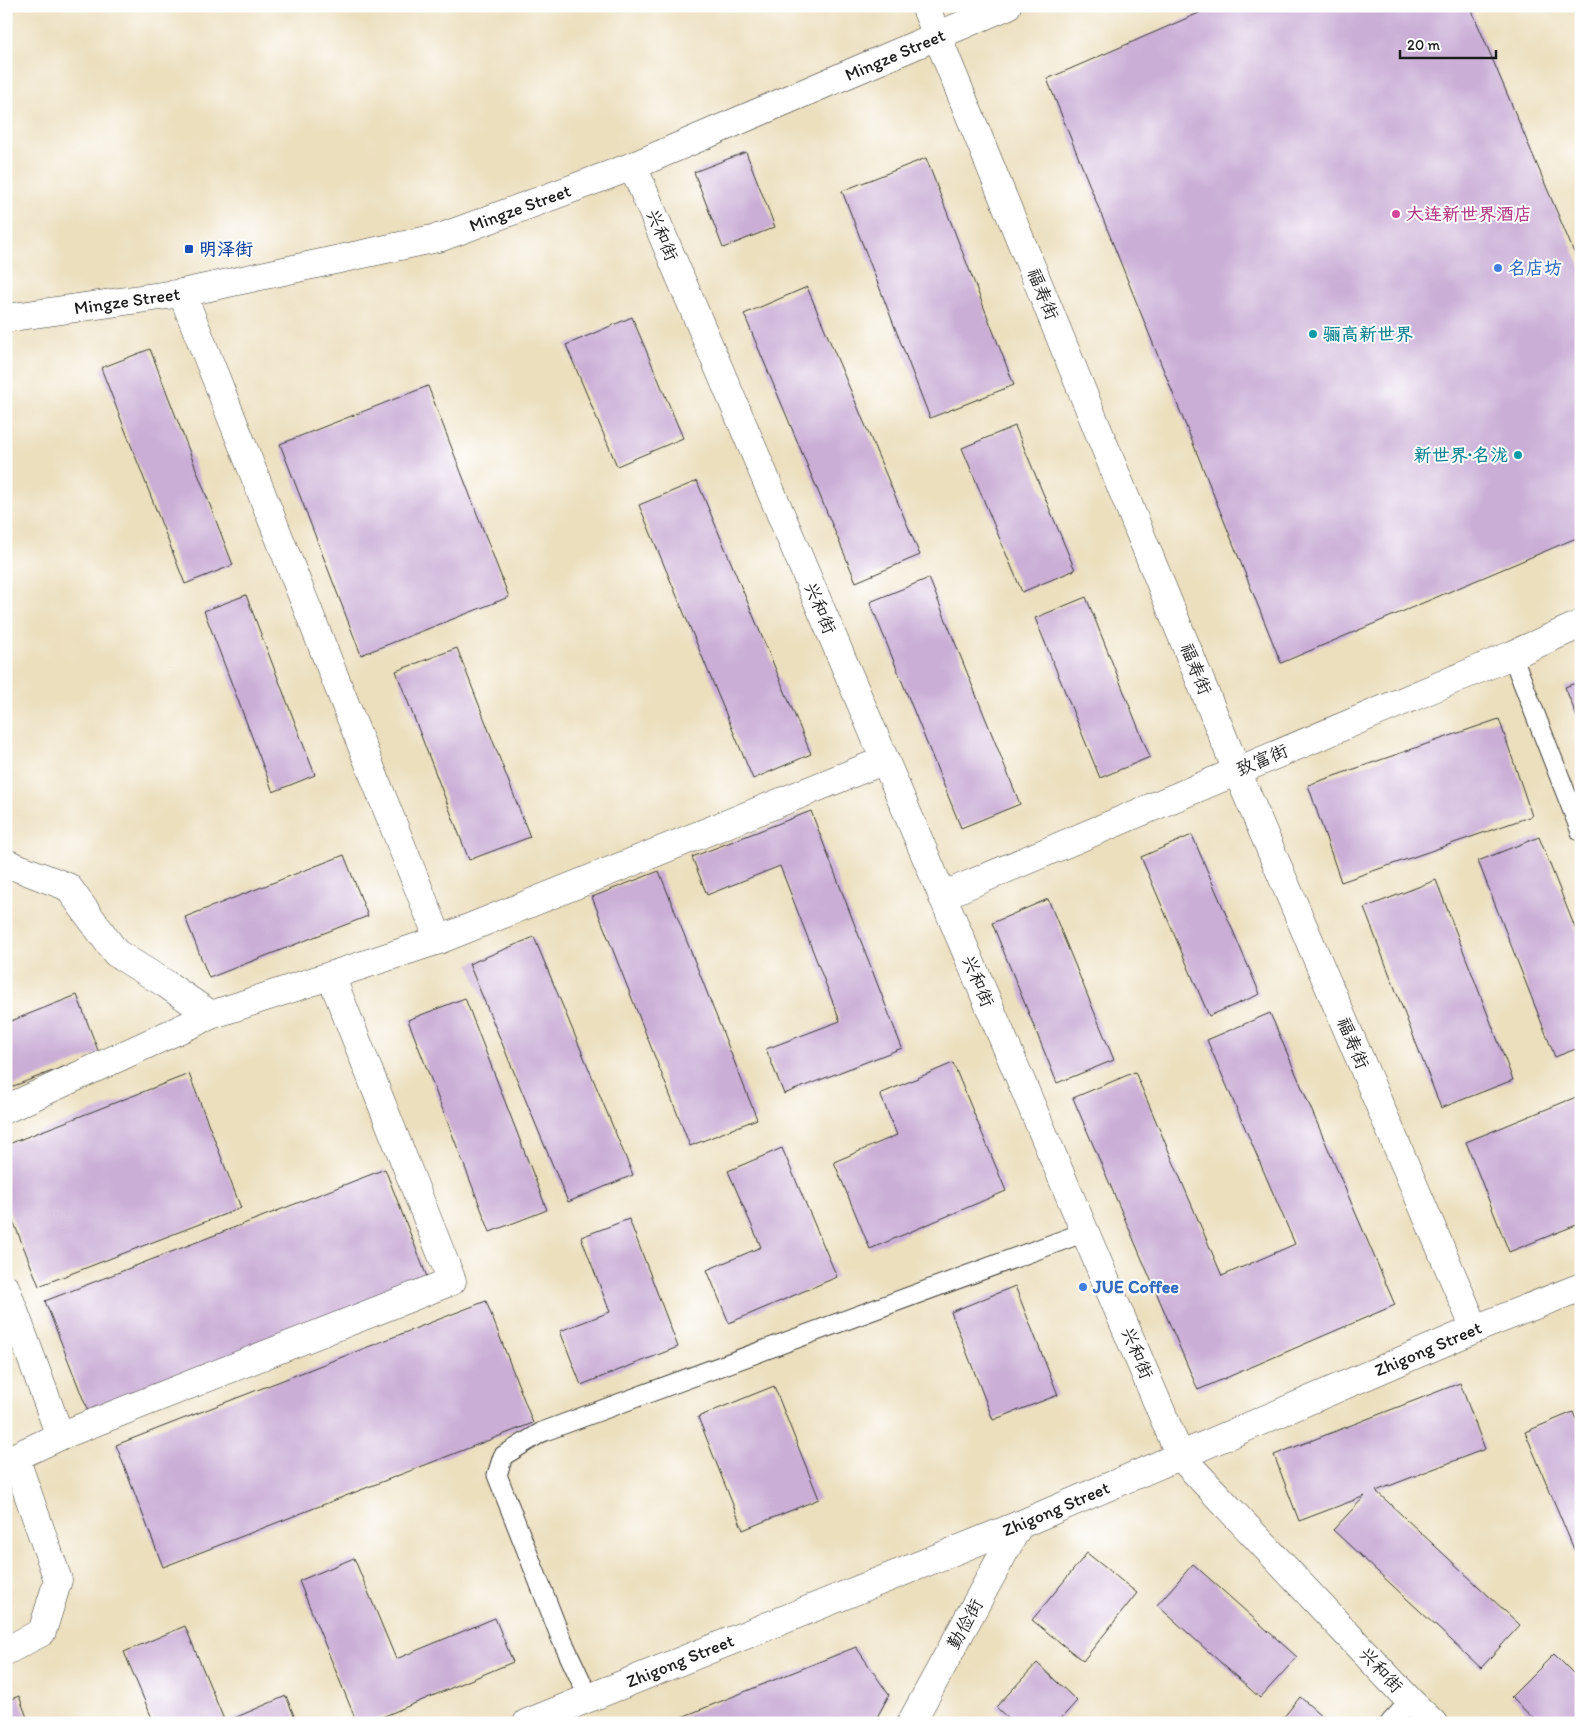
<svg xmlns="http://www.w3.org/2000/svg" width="1587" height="1729" viewBox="0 0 1587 1729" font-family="Itim,'LXGW WenKai TC',sans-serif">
<rect width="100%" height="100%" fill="#fff"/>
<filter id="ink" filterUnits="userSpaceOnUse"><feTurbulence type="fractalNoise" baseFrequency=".02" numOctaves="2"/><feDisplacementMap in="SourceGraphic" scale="10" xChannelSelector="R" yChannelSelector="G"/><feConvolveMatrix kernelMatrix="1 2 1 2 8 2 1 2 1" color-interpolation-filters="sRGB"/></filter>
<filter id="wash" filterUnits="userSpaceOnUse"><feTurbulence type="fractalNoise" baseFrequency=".0096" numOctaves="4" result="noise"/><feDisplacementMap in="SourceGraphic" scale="20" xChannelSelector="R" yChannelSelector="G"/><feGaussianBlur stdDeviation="1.12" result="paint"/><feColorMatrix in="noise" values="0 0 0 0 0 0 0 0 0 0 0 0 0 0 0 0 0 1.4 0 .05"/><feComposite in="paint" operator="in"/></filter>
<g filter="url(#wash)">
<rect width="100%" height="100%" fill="#ecdfbe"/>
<g id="blocks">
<path fill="#caaed6" d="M 1215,6 L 1470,6 L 1581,269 L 1581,536 L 1281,663 L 1047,79 Z
M 746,152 L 775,227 L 723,248 L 694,172 Z
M 926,158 L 1014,385 L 930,418 L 842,191 Z
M 807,287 L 920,555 L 856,582 L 744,314 Z
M 632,317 L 683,438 L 617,466 L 566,345 Z
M 150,349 L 233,565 L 185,584 L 101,368 Z
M 428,386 L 509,597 L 361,655 L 280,444 Z
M 1015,426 L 1075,570 L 1022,592 L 962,448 Z
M 697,481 L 811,754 L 753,779 L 639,505 Z
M 929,578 L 1020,804 L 961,828 L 870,602 Z
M 246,595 L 315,775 L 273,792 L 204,611 Z
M 1086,597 L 1150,757 L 1100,778 L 1035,618 Z
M 457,648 L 530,837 L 469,860 L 396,671 Z
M 1581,681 L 1581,727 L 1565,687 Z
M 1499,719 L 1532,816 L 1341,882 L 1308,785 Z
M 811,811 L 902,1048 L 784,1094 L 766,1049 L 840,1021 L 780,866 L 707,895 L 692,857 Z
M 1192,835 L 1260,994 L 1209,1016 L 1141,857 Z
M 1539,837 L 1581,943 L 1581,1047 L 1555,1057 L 1478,861 Z
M 344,855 L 368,916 L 209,978 L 185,917 Z
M 659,871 L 757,1119 L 690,1146 L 592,897 Z
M 1436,880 L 1513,1080 L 1441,1108 L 1364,908 Z
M 1048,899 L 1114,1060 L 1057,1083 L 992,923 Z
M 534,937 L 633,1175 L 568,1202 L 469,964 Z
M 77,995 L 99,1053 L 6,1089 L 6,1023 Z
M 465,998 L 547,1210 L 490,1232 L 408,1020 Z
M 1270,1013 L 1395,1305 L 1198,1390 L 1073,1098 L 1135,1072 L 1222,1276 L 1295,1244 L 1207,1040 Z
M 953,1063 L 1006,1191 L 870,1249 L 834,1162 L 897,1135 L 880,1094 Z
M 189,1074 L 241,1208 L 39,1286 L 6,1203 L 6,1145 Z
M 1581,1095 L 1581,1223 L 1509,1252 L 1466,1142 Z
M 782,1148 L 837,1277 L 729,1323 L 707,1270 L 761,1247 L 728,1171 Z
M 385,1169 L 429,1282 L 89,1414 L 45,1301 Z
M 629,1219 L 678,1347 L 581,1385 L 560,1331 L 610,1312 L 581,1237 Z
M 1015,1286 L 1058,1395 L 993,1420 L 951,1312 Z
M 486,1301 L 533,1423 L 163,1567 L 116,1445 Z
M 1460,1383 L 1485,1449 L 1376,1491 L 1520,1625 L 1481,1668 L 1333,1530 L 1365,1496 L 1299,1521 L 1274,1455 Z
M 774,1386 L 819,1499 L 743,1530 L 698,1417 Z
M 1573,1412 L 1581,1431 L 1581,1566 L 1525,1432 Z
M 1087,1553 L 1137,1593 L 1083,1661 L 1032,1620 Z
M 354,1558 L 396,1659 L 495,1618 L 513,1662 L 368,1723 L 357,1723 L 299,1581 Z
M 1193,1564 L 1297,1657 L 1260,1698 L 1157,1605 Z
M 185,1626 L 225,1722 L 286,1696 L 297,1723 L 154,1723 L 124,1652 Z
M 856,1647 L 889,1695 L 874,1723 L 667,1723 Z
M 1554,1654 L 1581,1681 L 1581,1723 L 1538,1723 L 1511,1697 Z
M 1037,1663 L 1077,1701 L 1057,1723 L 1013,1723 L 996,1707 Z
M 19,1696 L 29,1723 L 6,1723 L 6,1701 Z
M 1300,1697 L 1330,1723 L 1279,1723 Z"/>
</g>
</g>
<g filter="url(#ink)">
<use href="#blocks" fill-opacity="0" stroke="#3b3934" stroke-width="1"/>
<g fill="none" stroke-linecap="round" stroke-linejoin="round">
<g stroke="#3b3934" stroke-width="21">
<path id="service" d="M 1512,655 L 1581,832
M 589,1698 L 561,1638 L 497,1475 L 503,1456 L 542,1432 L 1085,1232
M 1390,1723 L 1410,1701"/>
</g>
<g stroke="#3b3934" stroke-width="29">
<path id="minor" d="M 925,6 L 1237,771 L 1475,1329
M 633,166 L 1180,1456 L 1410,1701 L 1433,1723
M 182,293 L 439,940
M 6,863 L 68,887 L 116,953 L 166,984 L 211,1015
M 942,896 L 1512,655 L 1581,624
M 6,1109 L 211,1015 L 439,940 L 885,760
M 6,1289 L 60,1436 L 15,1457 L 58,1580 L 42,1632 L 6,1651
M 60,1436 L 452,1281 L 331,976
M 911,1723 L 1019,1525"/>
</g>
<g stroke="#3b3934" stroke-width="29">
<path id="tertiary" d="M 6,318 L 182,293 L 442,237 L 633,166 L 1007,6
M 527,1723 L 1019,1525 L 1475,1329 L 1581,1287"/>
</g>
<use href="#service" stroke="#fff" stroke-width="19"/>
<use href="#minor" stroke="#fff" stroke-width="28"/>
<use href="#tertiary" stroke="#fff" stroke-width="28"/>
</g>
</g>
<circle fill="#d1479c" stroke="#fff" stroke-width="2" cx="1396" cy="214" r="5"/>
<rect fill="#1a4fb4" stroke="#fff" stroke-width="2" x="184" y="244" width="10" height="10" rx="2.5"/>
<g fill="#3f7fe0" stroke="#fff" stroke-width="2">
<circle cx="1498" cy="268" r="5"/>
<circle cx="1083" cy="1287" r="5"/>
</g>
<g fill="#0f9aa8" stroke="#fff" stroke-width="2">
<circle cx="1313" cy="334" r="5"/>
<circle cx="1518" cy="455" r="5"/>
</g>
<g text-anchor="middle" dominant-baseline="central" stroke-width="4" stroke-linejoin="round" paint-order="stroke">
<g font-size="18" fill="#1c1c1c" stroke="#fff">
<text transform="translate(895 55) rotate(-23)">Mingze Street</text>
<text transform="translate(520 208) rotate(-20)">Mingze Street</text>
<text transform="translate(662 235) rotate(67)">兴和街</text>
<text transform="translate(1043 294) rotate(68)">福寿街</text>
<text transform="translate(127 301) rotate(-8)">Mingze Street</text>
<text transform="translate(820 608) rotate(67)">兴和街</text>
<text transform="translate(1196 669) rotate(68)">福寿街</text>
<text transform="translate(1262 760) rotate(-23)">致富街</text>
<text transform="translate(978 981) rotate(67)">兴和街</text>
<text transform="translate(1353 1043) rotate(67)">福寿街</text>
<text transform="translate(1428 1349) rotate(-23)">Zhigong Street</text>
<text transform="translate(1137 1353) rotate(67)">兴和街</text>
<text transform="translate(1056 1509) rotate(-23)">Zhigong Street</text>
<text transform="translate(965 1624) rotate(-61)">勤俭街</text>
<text transform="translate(680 1661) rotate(-22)">Zhigong Street</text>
<text transform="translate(1381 1670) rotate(47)">兴和街</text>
</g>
<g font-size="18" font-weight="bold" fill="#b23c85" stroke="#fff" text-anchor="start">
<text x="1406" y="214">大连新世界酒店</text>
</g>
<g font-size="18" font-weight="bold" fill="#164399" stroke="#fff" text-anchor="start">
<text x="199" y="249">明泽街</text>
</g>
<g font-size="18" font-weight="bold" fill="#366cbe" stroke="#fff" text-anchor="start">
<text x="1508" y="268">名店坊</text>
<text x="1093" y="1287">JUE Coffee</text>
</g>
<g font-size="18" font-weight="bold" fill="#0d838f" stroke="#fff" text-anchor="start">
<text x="1323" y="334">骊高新世界</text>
<text x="1508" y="455" text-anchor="end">新世界·名泷</text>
</g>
</g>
<rect width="1587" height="1729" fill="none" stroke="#fff" stroke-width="25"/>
<path d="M1400 50v8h96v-8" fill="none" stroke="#1c1c1c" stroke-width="2.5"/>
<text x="1407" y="50" font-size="15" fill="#1c1c1c" stroke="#ffffff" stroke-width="4" paint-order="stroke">20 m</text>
</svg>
